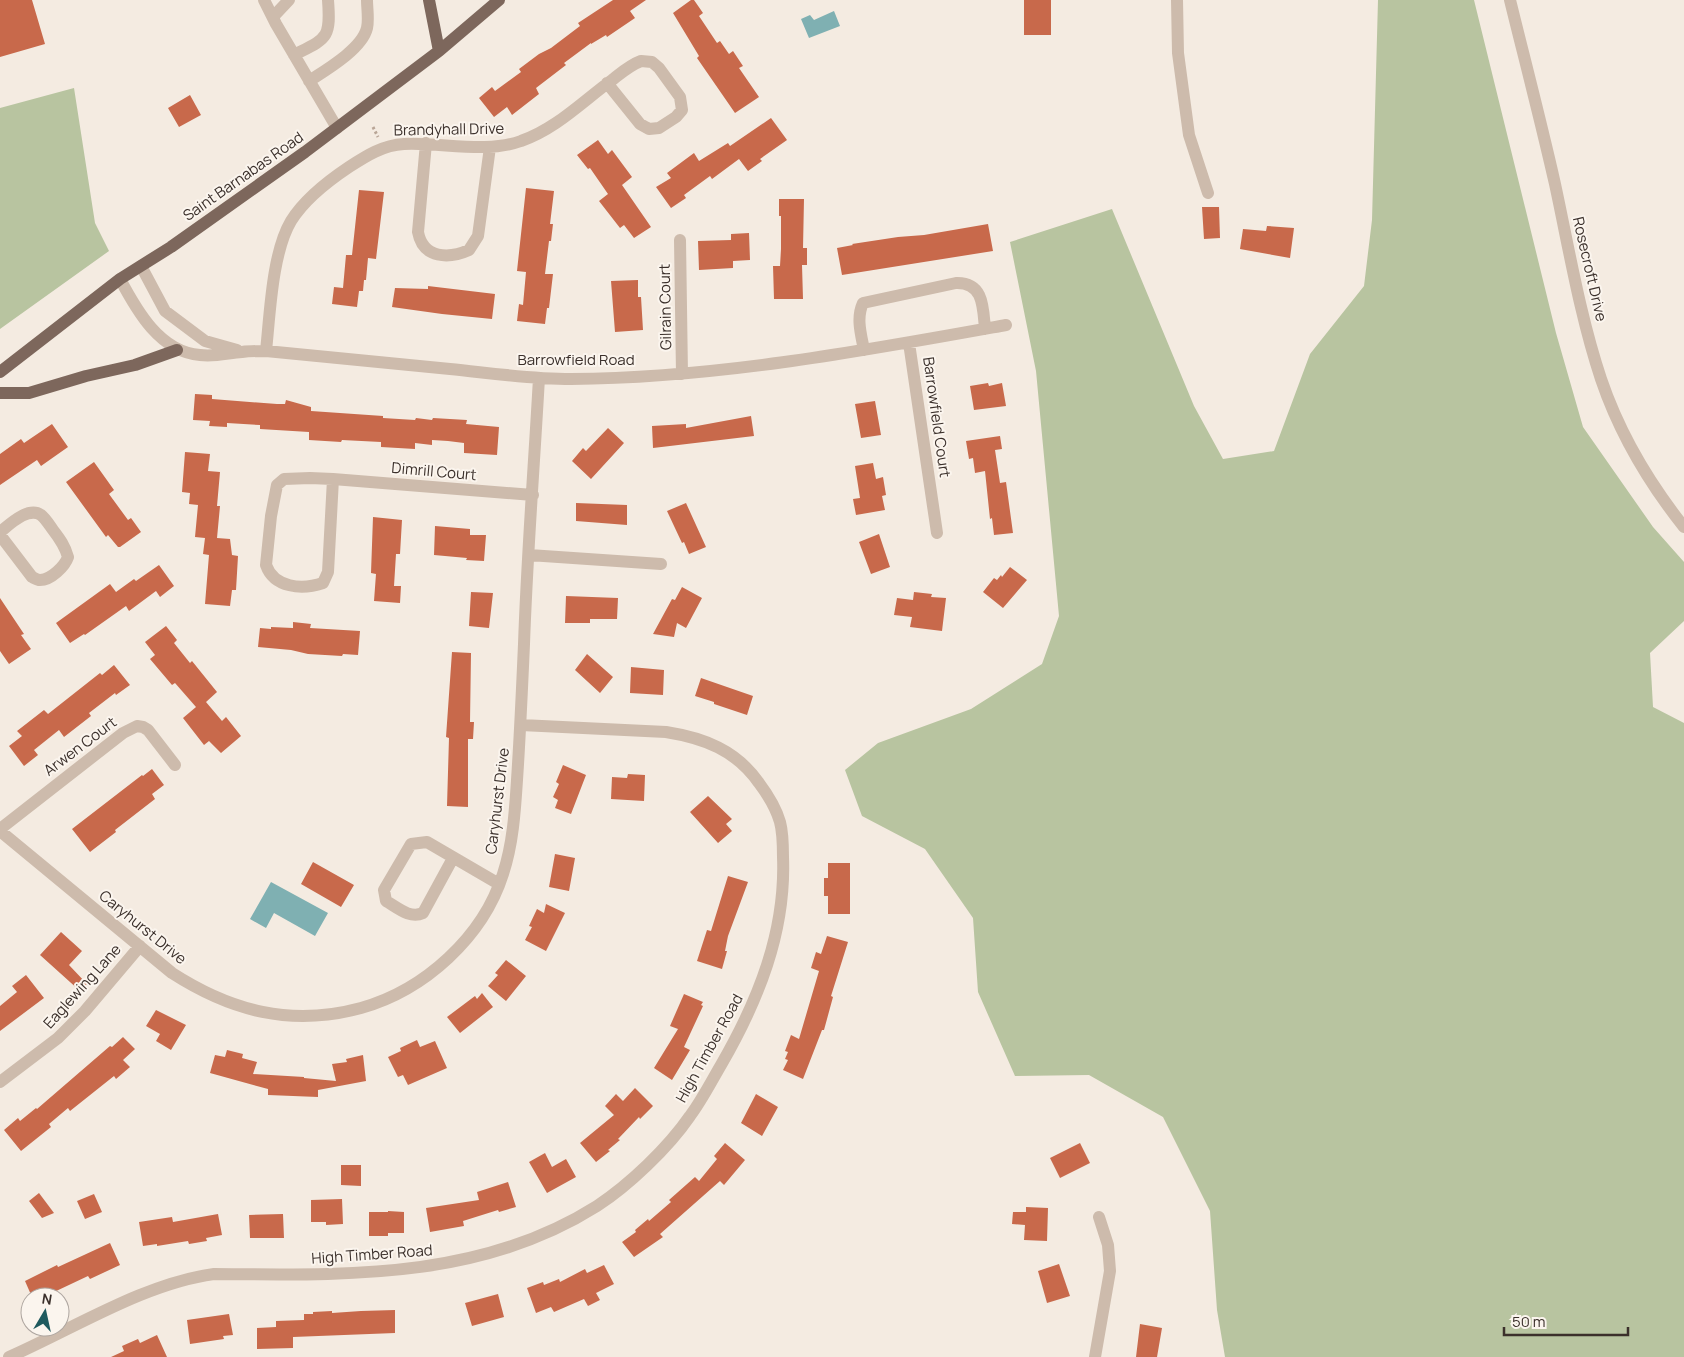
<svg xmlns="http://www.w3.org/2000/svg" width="1684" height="1357" viewBox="0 0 1684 1357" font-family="Manrope,sans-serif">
<rect width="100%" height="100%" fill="#f4ebe1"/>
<path fill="#b8c4a0" d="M 1378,0 L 1474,0 L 1556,333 L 1583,427 L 1653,527 L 1684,562 L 1684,621 L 1650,653 L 1653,707 L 1684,723 L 1684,1357 L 1225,1357 L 1217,1310 L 1210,1211 L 1163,1117 L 1089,1075 L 1015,1076 L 978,992 L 973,918 L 925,849 L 862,816 L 845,770 L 878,743 L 971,709 L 1042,664 L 1059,616 L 1036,371 L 1010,242 L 1112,209 L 1194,406 L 1223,459 L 1274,451 L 1310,354 L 1364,286 L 1372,220 Z
M 74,88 L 95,223 L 109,251 L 0,329 L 0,108 Z"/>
<path fill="#7fb0b2" d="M 834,11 L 840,26 L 809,38 L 801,19 L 810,15 L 814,20 Z
M 271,882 L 328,913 L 315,936 L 274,913 L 266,928 L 250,919 Z"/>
<path fill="#c8694b" d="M 0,0 L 32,0 L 45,44 L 0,57 Z
M 613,0 L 646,0 L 630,11 L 635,18 L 607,37 L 606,35 L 591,44 L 591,43 L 564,63 L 566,65 L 536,88 L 539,94 L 512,115 L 507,107 L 494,117 L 479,98 L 492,87 L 495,91 L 521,72 L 519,69 L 539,54 L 551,48 L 580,26 L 578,23 Z
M 691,0 L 694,0 L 703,13 L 699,16 L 717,43 L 720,41 L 729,54 L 733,51 L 743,66 L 739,68 L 759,97 L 735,113 L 697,58 L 699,56 L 673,13 Z
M 1024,0 L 1051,0 L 1051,35 L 1024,35 Z
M 190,95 L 201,115 L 179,127 L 168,108 Z
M 771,118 L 787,140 L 760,159 L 762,161 L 748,171 L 739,159 L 712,179 L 710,176 L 684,195 L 686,198 L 671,208 L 656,187 L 671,178 L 667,173 L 694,153 L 699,161 L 728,143 L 730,146 Z
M 598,140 L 608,154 L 612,150 L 632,177 L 622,185 L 651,227 L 634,238 L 624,225 L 620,228 L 599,201 L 608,194 L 590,168 L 588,169 L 577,155 Z
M 526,188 L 554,191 L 550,224 L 553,224 L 551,241 L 549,241 L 545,274 L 553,274 L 549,308 L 547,308 L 545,324 L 517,321 L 519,304 L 523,305 L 526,272 L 517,271 Z
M 359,190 L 384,192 L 376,259 L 368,258 L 366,280 L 364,280 L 363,291 L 359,291 L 357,307 L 332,304 L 334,287 L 343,288 L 346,255 L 352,255 Z
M 779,199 L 804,199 L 803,248 L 807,248 L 807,265 L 802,265 L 803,299 L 774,299 L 773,266 L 780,266 L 781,249 L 781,216 L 779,216 Z
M 1202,207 L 1219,207 L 1220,238 L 1204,239 Z
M 988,224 L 993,251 L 842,275 L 837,248 L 853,245 L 852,244 L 898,237 L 924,235 Z
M 1267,226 L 1294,228 L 1290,258 L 1240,249 L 1243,229 L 1266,231 Z
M 749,233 L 750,260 L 733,261 L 733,268 L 699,270 L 698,241 L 731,240 L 731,234 Z
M 638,280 L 638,297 L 641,297 L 643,330 L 615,332 L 611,281 Z
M 428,286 L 495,294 L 492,319 L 442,314 L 392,307 L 395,288 L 428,289 Z
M 988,383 L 989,386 L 1002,383 L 1006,406 L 974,410 L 970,386 Z
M 195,394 L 212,395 L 212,399 L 277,404 L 285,404 L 286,400 L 311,407 L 311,411 L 383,416 L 383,418 L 415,420 L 416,418 L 432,420 L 433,418 L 467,420 L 466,424 L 499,427 L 497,455 L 464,453 L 464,443 L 448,441 L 432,440 L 432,445 L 415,443 L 415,449 L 381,447 L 381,442 L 342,440 L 341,442 L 309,440 L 309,432 L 260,429 L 260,425 L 227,423 L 227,427 L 209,426 L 210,421 L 193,420 Z
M 875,401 L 881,435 L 861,438 L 855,404 Z
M 751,416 L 754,436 L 653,448 L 652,426 L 686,424 L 686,428 Z
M 52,424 L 68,447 L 41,466 L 37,460 L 0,485 L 0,454 L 21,439 L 24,443 Z
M 608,428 L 624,443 L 591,479 L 572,461 L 583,448 L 586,451 Z
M 1000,436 L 1002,449 L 995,450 L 1000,483 L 1006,482 L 1013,533 L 994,535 L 992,518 L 990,519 L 985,471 L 975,473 L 973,458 L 969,459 L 966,441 Z
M 185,452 L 210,454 L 208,471 L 220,472 L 217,506 L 220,506 L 217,538 L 230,539 L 232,555 L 238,556 L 236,590 L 232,590 L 230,606 L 205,604 L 209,555 L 203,554 L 205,538 L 195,537 L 198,505 L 189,504 L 190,493 L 182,492 Z
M 94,462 L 114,490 L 109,494 L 128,520 L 131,518 L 141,532 L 120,547 L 118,547 L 108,535 L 106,537 L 66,482 Z
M 873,463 L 876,479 L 883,477 L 886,495 L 882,496 L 885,510 L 856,515 L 853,499 L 860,498 L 855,466 Z
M 576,503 L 627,505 L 627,525 L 576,521 Z
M 686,503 L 706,547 L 689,554 L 684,542 L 682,543 L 667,511 Z
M 373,517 L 402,520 L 400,554 L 396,554 L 394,586 L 401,586 L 400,603 L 374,601 L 376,574 L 371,573 Z
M 435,526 L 470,529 L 470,535 L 486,535 L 484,561 L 466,560 L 467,558 L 434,555 Z
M 879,534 L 890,567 L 871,574 L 859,542 Z
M 159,565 L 174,586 L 160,597 L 156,591 L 129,611 L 126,606 L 85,635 L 84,634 L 70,643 L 56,623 L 110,584 L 116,592 L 134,579 L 136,581 Z
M 1010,567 L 1027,580 L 1003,608 L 983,592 L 994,578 L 997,580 L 1001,575 L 1002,577 Z
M 682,587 L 702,598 L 686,628 L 677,623 L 674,637 L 653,634 L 672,599 L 675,600 Z
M 471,592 L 493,593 L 489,628 L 469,626 Z
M 914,592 L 932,594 L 931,597 L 946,598 L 942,631 L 910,627 L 912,617 L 894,615 L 897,598 L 913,600 Z
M 566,596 L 618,598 L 617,619 L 590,619 L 590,623 L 565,623 Z
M 0,598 L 24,634 L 21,635 L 31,649 L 9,664 L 0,651 Z
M 293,622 L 311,624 L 310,628 L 360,631 L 358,655 L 343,654 L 342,656 L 308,654 L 291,650 L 258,647 L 260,628 L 271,629 L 271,627 L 293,628 Z
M 166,626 L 177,640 L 174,643 L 190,663 L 192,661 L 217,692 L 206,702 L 222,721 L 226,717 L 241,736 L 221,753 L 209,741 L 204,745 L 183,718 L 196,707 L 175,683 L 172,685 L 150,659 L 155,655 L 145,642 Z
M 452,652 L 471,653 L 470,722 L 474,722 L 473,739 L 468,739 L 468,807 L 447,806 L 449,738 L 446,737 Z
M 587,654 L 613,677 L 600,693 L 575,670 Z
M 114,665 L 130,685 L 116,695 L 115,693 L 89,713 L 91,716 L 64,737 L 59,730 L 34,750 L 38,755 L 24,766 L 9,746 L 22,736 L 17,731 L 44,710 L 48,714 L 100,673 L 102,675 Z
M 631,667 L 664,670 L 663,695 L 630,693 Z
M 701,678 L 753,696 L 747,715 L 714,704 L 714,702 L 695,696 Z
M 563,765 L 586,775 L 571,814 L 555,808 L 558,800 L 553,797 L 559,784 L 556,782 Z
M 152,769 L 164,785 L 152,794 L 155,799 L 115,830 L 116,832 L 90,852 L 72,829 L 142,775 L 143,776 Z
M 628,774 L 645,775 L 644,801 L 611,799 L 612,777 L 627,778 Z
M 708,796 L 732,819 L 726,824 L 732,831 L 718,843 L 690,812 Z
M 555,854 L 575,858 L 569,891 L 549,887 Z
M 313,862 L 354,885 L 341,907 L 301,884 Z
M 828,863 L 850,863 L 850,914 L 828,914 L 828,896 L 824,896 L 824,878 L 828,878 Z
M 728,876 L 748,882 L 728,936 L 725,951 L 727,951 L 722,969 L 697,961 L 707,930 L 711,931 Z
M 546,904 L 565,913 L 546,951 L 525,940 L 532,927 L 529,926 L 537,909 L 544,913 Z
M 61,932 L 82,951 L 69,965 L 87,984 L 80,991 L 40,955 Z
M 827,936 L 848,942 L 831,996 L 833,997 L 824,1030 L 822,1030 L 803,1079 L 783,1070 L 788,1060 L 785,1059 L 788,1052 L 785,1051 L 791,1035 L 799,1039 L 819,971 L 811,968 L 816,952 L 821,954 Z
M 506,960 L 526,976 L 506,1001 L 488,986 L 498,975 L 495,973 Z
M 26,975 L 44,998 L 0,1031 L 0,1006 L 17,992 L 12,986 Z
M 482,993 L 493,1007 L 460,1033 L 447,1017 L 475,996 L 477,999 Z
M 684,994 L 703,1002 L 701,1005 L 703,1006 L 684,1047 L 690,1050 L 672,1080 L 654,1068 L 678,1029 L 670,1026 Z
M 156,1010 L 186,1025 L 171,1050 L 156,1041 L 160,1034 L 146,1026 Z
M 123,1037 L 135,1049 L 123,1060 L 130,1067 L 116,1079 L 114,1076 L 70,1111 L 68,1108 L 49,1124 L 51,1127 L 21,1151 L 4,1130 L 18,1118 L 20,1121 L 36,1108 L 37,1109 L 110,1046 L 112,1047 Z
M 417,1040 L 420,1047 L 435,1041 L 447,1068 L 408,1085 L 403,1075 L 398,1077 L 388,1057 L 401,1051 L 400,1048 Z
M 227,1050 L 243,1054 L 242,1058 L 257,1062 L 253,1074 L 304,1077 L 304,1078 L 336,1081 L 332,1064 L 347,1062 L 346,1059 L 363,1055 L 366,1081 L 318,1090 L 318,1097 L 268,1095 L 268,1089 L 210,1073 L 215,1055 L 225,1057 Z
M 635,1088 L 653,1106 L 640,1119 L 639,1117 L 618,1139 L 620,1140 L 608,1150 L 610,1151 L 596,1162 L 580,1143 L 614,1115 L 605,1106 L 616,1094 L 623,1101 Z
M 756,1094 L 778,1107 L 762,1136 L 741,1123 Z
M 725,1143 L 745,1160 L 724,1185 L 720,1181 L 660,1234 L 663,1237 L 634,1257 L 622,1242 L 636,1232 L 635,1230 L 648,1219 L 649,1221 L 671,1202 L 669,1200 L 695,1177 L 699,1181 L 717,1159 L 714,1156 Z
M 1080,1143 L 1090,1163 L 1060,1178 L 1050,1158 Z
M 545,1153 L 552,1167 L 566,1159 L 576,1177 L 547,1193 L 529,1162 Z
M 341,1165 L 361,1165 L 361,1186 L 341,1185 Z
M 508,1182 L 516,1207 L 499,1212 L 498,1210 L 463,1221 L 464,1226 L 430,1232 L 426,1208 L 479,1200 L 477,1192 Z
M 39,1193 L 54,1213 L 42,1218 L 29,1201 Z
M 94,1194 L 102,1212 L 85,1219 L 77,1201 Z
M 342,1199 L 343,1224 L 326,1225 L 326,1222 L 311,1222 L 311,1200 Z
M 1026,1207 L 1048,1208 L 1047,1241 L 1024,1240 L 1025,1225 L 1012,1224 L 1013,1212 L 1026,1212 Z
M 388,1211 L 404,1212 L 404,1233 L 388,1233 L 388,1236 L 369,1236 L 369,1212 L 388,1212 Z
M 218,1214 L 222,1235 L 206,1238 L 207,1241 L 189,1244 L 188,1241 L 157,1246 L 157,1244 L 143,1246 L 139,1222 L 172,1217 L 173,1222 Z
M 283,1214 L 284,1238 L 250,1238 L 249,1215 Z
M 110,1243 L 120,1265 L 90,1279 L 88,1276 L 52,1293 L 54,1297 L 32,1297 L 25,1281 L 57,1265 L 58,1267 Z
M 1059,1264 L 1070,1296 L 1047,1303 L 1038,1271 Z
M 604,1265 L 614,1284 L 596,1293 L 600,1300 L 588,1306 L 584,1299 L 554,1312 L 551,1307 L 536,1313 L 527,1288 L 543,1282 L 544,1285 L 559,1279 L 560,1282 L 585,1269 L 587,1273 Z
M 498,1294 L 504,1317 L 472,1326 L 465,1303 Z
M 395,1310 L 395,1333 L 293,1337 L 293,1348 L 257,1349 L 257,1328 L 276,1327 L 276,1321 L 304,1320 L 304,1314 L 313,1314 L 313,1312 L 332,1311 L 332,1313 L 361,1311 Z
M 229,1314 L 233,1335 L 223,1336 L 224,1339 L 190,1344 L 187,1320 Z
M 1140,1324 L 1162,1328 L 1157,1357 L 1136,1357 Z
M 157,1335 L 167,1357 L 111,1357 L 124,1351 L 122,1346 L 138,1339 L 140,1343 Z"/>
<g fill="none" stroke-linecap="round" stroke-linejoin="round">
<path stroke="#b9a596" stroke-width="3" stroke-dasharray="2.5 2.5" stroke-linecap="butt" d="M 373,127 L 378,137"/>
<path stroke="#cdbbac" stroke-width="12" d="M 264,0 L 276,24 L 337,128
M 1177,0 L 1178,53 L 1189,135 L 1208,193
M 1510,0 C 1525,61 1541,122 1555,184 C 1569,249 1580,316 1601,379 C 1619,432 1649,483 1684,527
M 273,17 L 289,0
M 294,55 C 327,38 331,39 328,0
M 309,81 C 326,70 362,49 367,28 C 369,20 367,8 367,0
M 426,143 L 418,232 C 423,259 449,259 469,250 L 478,236 L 490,147
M 680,240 L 682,374
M 141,266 L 165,311 L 205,341 L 237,350
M 120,279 C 137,311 160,352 200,355 C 215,357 228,353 242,352 C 250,351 258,351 266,351 C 327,357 389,363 450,369 C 490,373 530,379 571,379 C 717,378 862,351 1006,325
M 909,343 L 937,533
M 864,350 C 861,334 856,318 863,303 L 956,283 C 984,282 983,308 985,329
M 266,351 C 270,314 272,253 291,221 C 304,200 328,181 349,167 C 366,156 383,145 404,144 C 441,142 486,154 521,141 C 556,129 583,101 612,80 C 621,73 630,65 641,61 L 652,62 L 659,68 L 680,97 L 682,110 L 676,117 L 659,128 L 649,129 L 640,124 L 607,83
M 310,478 L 333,479 L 328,572 L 323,583 C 302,590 274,588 266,565 L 271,516 L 277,485 L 284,479 Z
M 333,479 L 533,495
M 0,532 C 9,525 28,506 41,515 C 46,519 50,526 53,530 C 60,539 65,546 68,557 C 65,566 51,580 40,580 C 37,580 34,578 32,577 L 0,535
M 529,555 L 661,564
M 0,829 L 123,733 L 137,726 L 143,727 L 148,730 L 175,765
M 0,831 L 172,973 C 231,1011 291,1027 361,1008 C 425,990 483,937 503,874 C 513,844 515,811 517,780 C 520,735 522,690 524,644 C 527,556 534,467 539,378
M 453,858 L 423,913 C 410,919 398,908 386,901 L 384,890 L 411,844 L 427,842 L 499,884
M 0,1082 L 58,1038 L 85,1011 L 140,946
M 9,1357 C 73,1329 145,1283 214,1274 C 347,1275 480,1280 597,1206 C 629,1185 668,1148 690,1116 C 702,1100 711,1082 721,1065 C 758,1001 786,932 783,857 C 783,846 783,833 780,822 C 776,808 768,795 759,783 C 736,750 704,738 666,732 L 521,725
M 1095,1357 L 1110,1271 L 1108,1245 L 1099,1217"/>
<path stroke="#7d675c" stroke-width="12" d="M 429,0 L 439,51
M 0,372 L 120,279 L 171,247 L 305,152 L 439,51 L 499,0
M 0,393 L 29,393 L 86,376 L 135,365 L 177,350"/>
</g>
<g text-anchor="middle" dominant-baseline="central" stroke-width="4" stroke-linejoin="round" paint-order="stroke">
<g font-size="15" fill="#3b302b" stroke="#fbf5ee">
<text transform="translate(449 129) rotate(-1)">Brandyhall Drive</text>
<text transform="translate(243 176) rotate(-35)">Saint Barnabas Road</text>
<text transform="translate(1590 269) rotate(77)">Rosecroft Drive</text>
<text transform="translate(665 307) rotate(-91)">Gilrain Court</text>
<text x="576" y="359">Barrowfield Road</text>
<text transform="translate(937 417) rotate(82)">Barrowfield Court</text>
<text transform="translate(434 471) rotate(5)">Dimrill Court</text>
<text transform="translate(80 746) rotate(-37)">Arwen Court</text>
<text transform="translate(497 801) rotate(-83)">Caryhurst Drive</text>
<text transform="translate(143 927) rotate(39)">Caryhurst Drive</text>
<text transform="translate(82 986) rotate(-48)">Eaglewing Lane</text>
<text transform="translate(709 1048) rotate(-61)">High Timber Road</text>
<text transform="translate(372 1254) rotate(-4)">High Timber Road</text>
</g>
</g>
<g transform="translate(45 1312) rotate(9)"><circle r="24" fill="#fbf5ee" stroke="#aea6a0"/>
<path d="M0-4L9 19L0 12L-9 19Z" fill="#1f5a5e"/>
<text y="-8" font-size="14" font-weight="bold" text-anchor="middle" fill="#3b302b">N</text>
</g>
<path d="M1504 1327v8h124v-8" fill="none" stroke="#3b302b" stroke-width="2.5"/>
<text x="1512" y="1327" font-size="15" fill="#3b302b" stroke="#fbf5ee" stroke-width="4" paint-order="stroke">50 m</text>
</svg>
